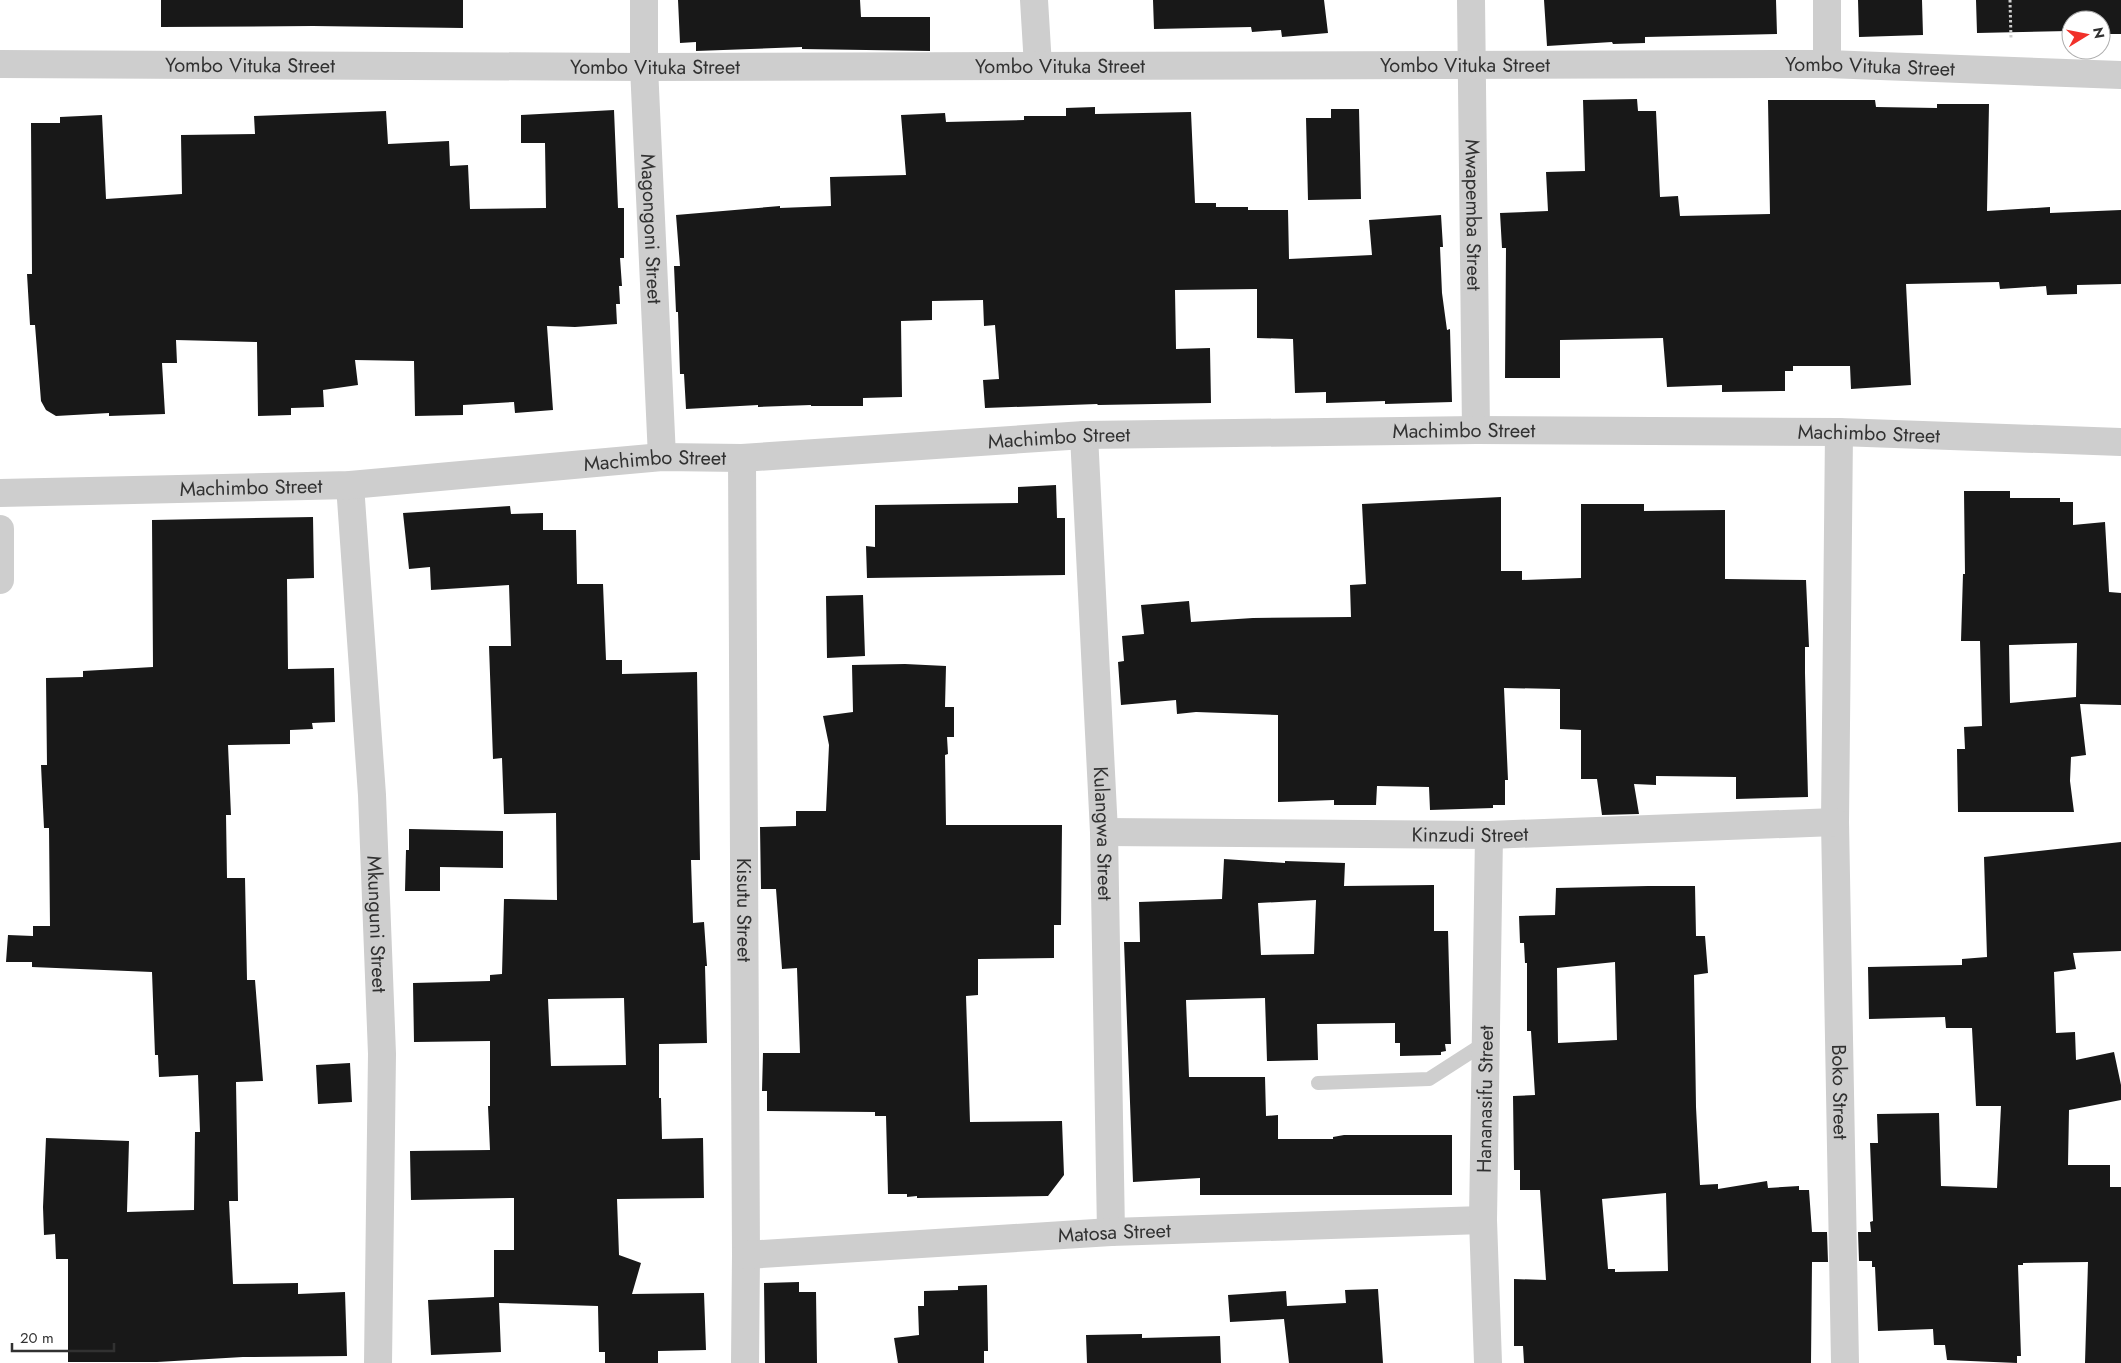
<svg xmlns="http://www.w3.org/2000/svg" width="2121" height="1363" viewBox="0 0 2121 1363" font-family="Jost,sans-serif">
<rect width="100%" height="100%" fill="#fff"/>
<path fill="#181818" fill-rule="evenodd" d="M 161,0 L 463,0 L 463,28 L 313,26 L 161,27 Z
M 678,0 L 860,0 L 861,17 L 930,17 L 930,51 L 802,49 L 802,47 L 696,51 L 696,42 L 680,43 Z
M 1153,0 L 1324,0 L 1328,33 L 1282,37 L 1281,30 L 1252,32 L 1251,27 L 1154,29 Z
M 1544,0 L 1776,0 L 1777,34 L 1645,37 L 1645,43 L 1613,44 L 1612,42 L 1547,46 Z
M 1858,0 L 1922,0 L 1923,35 L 1859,37 Z
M 1976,0 L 2121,0 L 2121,34 L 2101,34 L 2101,20 L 2071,20 L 2071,34 L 2068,34 L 2068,31 L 1977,33 Z
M 1637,99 L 1638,111 L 1656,111 L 1660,197 L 1678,196 L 1680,216 L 1770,214 L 1768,100 L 1875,100 L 1876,107 L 1937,108 L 1937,104 L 1989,104 L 1987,211 L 2050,207 L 2050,213 L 2121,210 L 2121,284 L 2077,285 L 2077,294 L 2047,295 L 2046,286 L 2000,289 L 1999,282 L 1906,284 L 1911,385 L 1851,389 L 1850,366 L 1793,366 L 1793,371 L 1785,371 L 1785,391 L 1722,392 L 1722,385 L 1667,387 L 1663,338 L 1560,340 L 1560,378 L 1505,378 L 1506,248 L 1502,248 L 1500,213 L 1548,211 L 1546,172 L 1585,171 L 1583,100 Z
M 1095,107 L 1095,114 L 1191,112 L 1195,203 L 1216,203 L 1216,207 L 1248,207 L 1248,210 L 1288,210 L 1289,259 L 1372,255 L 1369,220 L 1441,215 L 1443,247 L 1440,247 L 1442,293 L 1447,330 L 1450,329 L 1452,402 L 1385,404 L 1385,401 L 1326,403 L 1326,392 L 1295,393 L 1293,339 L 1257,338 L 1257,289 L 1175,290 L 1176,349 L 1210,348 L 1211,403 L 1098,405 L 1097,404 L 985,408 L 983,380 L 999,379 L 995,325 L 984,326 L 983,300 L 932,301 L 932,320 L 901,321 L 902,397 L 863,398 L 863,406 L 811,406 L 811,405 L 758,407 L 758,405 L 686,409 L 684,374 L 680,374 L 678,312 L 676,312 L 674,266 L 680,266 L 676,215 L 780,206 L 780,208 L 831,206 L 830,177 L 906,175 L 901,115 L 945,113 L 946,122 L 1024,120 L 1024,116 L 1066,116 L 1066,108 Z
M 1331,109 L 1359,109 L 1361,199 L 1308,200 L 1306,118 L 1331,118 Z
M 614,110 L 618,208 L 624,208 L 624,258 L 620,258 L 622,286 L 619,286 L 620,304 L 616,304 L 617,324 L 575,327 L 547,326 L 553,410 L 515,413 L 514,402 L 463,405 L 463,415 L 415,416 L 414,361 L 355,360 L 358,385 L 323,390 L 324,407 L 291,408 L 291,415 L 258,416 L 257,342 L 176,340 L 177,363 L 162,363 L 165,414 L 109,416 L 109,413 L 56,416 L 46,410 L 41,401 L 35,325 L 30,325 L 27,274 L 32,274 L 31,123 L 60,123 L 60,117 L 102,115 L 106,199 L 182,194 L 181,135 L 255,134 L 254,116 L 386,111 L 388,144 L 449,141 L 450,166 L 468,165 L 470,209 L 546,208 L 545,143 L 521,143 L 521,115 Z
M 1056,485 L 1057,518 L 1065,518 L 1065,575 L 867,578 L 866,546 L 875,547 L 875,505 L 1018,503 L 1018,487 Z
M 1964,491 L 2010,491 L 2010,498 L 2060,498 L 2060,502 L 2073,502 L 2073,525 L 2105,522 L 2109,592 L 2121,593 L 2121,705 L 2080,704 L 2086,755 L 2071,757 L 2070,781 L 2074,812 L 1958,812 L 1957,749 L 1965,749 L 1964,727 L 1982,726 L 1980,641 L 1961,641 L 1963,574 L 1965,574 ZM 2077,643 L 2076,697 L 2010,703 L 2009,645 Z
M 1501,497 L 1501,571 L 1522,571 L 1522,580 L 1581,578 L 1581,504 L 1644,504 L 1644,511 L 1725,510 L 1725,579 L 1806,580 L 1809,647 L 1805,647 L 1805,673 L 1808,797 L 1736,799 L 1736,777 L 1656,776 L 1656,785 L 1634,784 L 1639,814 L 1602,815 L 1597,779 L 1581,779 L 1581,730 L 1560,729 L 1560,689 L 1504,688 L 1508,780 L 1505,780 L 1505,805 L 1493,805 L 1493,808 L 1430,810 L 1429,787 L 1377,786 L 1376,805 L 1334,805 L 1334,800 L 1278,802 L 1278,715 L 1196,712 L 1177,714 L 1176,700 L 1121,705 L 1118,662 L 1124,661 L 1122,636 L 1144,634 L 1141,605 L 1189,601 L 1191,622 L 1253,618 L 1351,617 L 1350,585 L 1366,584 L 1362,504 Z
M 510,506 L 511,514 L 543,513 L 543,530 L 576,530 L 577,584 L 603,584 L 606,660 L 622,660 L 622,674 L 697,672 L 700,860 L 691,860 L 693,923 L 704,922 L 707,966 L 705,966 L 707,1043 L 659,1044 L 659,1098 L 661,1098 L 662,1139 L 703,1138 L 704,1198 L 617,1199 L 619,1255 L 641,1263 L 632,1294 L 704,1293 L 706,1350 L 658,1351 L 658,1363 L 605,1363 L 605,1352 L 599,1352 L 598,1306 L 499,1303 L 501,1352 L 431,1355 L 428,1300 L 494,1297 L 494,1250 L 514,1250 L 514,1198 L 411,1200 L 410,1151 L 490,1150 L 488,1106 L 490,1106 L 490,1041 L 414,1042 L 413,983 L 490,981 L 490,975 L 502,974 L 504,899 L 557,900 L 556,813 L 504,814 L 502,758 L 493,759 L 489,646 L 511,646 L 509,585 L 431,590 L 430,567 L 409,569 L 403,513 ZM 624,998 L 626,1065 L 551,1066 L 548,999 Z
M 313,517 L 314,578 L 287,579 L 288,669 L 334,668 L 335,722 L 312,723 L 313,729 L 290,730 L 290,744 L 228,745 L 231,815 L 226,815 L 227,878 L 245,878 L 247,980 L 255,980 L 263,1081 L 236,1082 L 238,1201 L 229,1201 L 233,1284 L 298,1283 L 298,1294 L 345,1292 L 347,1356 L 243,1357 L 157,1362 L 68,1362 L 68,1259 L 56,1259 L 55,1234 L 44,1235 L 43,1207 L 46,1138 L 129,1141 L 127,1212 L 194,1210 L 195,1132 L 200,1132 L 198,1075 L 159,1077 L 158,1055 L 155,1055 L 152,972 L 32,967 L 32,962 L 6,962 L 8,935 L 33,936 L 33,926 L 50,926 L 49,828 L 44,828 L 41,765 L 47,765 L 46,678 L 83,677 L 83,671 L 153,667 L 152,520 Z
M 863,595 L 865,656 L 827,658 L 826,596 Z
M 905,664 L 946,666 L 945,707 L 954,707 L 954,737 L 947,737 L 948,754 L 945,755 L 946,825 L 1062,825 L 1061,925 L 1054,925 L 1054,958 L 978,959 L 978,995 L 966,996 L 970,1122 L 1062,1121 L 1064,1175 L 1048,1196 L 917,1198 L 917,1196 L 907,1197 L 907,1194 L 888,1194 L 886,1116 L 875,1116 L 875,1112 L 767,1111 L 767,1091 L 762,1091 L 763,1053 L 800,1053 L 797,968 L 782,969 L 776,889 L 761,889 L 760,827 L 796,826 L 796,811 L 826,811 L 829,745 L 823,716 L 853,712 L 852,665 Z
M 409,829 L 503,831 L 503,868 L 440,867 L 440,891 L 405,891 L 406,850 L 409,850 Z
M 2121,842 L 2121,951 L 2073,953 L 2076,969 L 2054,972 L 2056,1033 L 2075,1032 L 2076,1060 L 2114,1052 L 2121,1085 L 2121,1100 L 2069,1110 L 2068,1165 L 2110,1165 L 2110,1187 L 2121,1187 L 2121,1363 L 2085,1363 L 2088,1262 L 2023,1263 L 2023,1265 L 2018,1265 L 2021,1356 L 2017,1356 L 2017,1363 L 1947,1360 L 1945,1345 L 1934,1345 L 1933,1329 L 1878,1331 L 1875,1267 L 1872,1267 L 1872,1261 L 1859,1261 L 1858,1232 L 1871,1232 L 1870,1222 L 1873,1221 L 1870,1143 L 1878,1143 L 1877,1114 L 1939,1113 L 1941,1186 L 1997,1188 L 2001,1106 L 1976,1106 L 1972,1028 L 1946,1028 L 1945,1017 L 1869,1019 L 1868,967 L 1962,965 L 1962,959 L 1987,957 L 1984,857 Z
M 1224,859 L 1285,863 L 1285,861 L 1345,863 L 1344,886 L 1434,885 L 1434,931 L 1448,931 L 1451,1044 L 1445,1044 L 1446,1051 L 1441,1052 L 1441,1055 L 1400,1056 L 1400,1043 L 1395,1043 L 1395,1023 L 1317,1024 L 1318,1060 L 1267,1061 L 1265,998 L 1186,1000 L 1189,1077 L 1265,1077 L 1266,1116 L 1278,1115 L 1278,1139 L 1333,1139 L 1333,1137 L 1344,1135 L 1452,1135 L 1452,1195 L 1200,1195 L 1200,1178 L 1133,1182 L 1124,942 L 1140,942 L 1139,902 L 1222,899 ZM 1316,900 L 1314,954 L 1261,955 L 1258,903 Z
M 1648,886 L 1695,886 L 1696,936 L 1705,936 L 1708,973 L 1694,975 L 1696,1107 L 1700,1185 L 1718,1184 L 1718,1189 L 1767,1181 L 1768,1188 L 1799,1186 L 1799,1190 L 1809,1190 L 1812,1232 L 1827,1232 L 1828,1262 L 1812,1262 L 1811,1363 L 1524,1363 L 1523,1346 L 1514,1346 L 1514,1279 L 1546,1280 L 1540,1190 L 1520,1190 L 1520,1170 L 1514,1170 L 1513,1096 L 1535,1095 L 1531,1031 L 1527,1031 L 1527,963 L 1525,963 L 1524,943 L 1520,943 L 1519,916 L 1555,915 L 1556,888 ZM 1615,962 L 1617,1040 L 1558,1043 L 1557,968 ZM 1666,1193 L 1668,1271 L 1615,1272 L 1615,1269 L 1608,1269 L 1602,1199 Z
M 350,1063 L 352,1102 L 318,1104 L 316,1065 Z
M 799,1282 L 799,1292 L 816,1292 L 817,1363 L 765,1363 L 764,1283 Z
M 987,1285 L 988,1351 L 984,1351 L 984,1363 L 898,1363 L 894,1338 L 919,1335 L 918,1306 L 924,1306 L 924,1291 L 958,1290 L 958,1286 Z
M 1378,1289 L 1383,1363 L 1289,1363 L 1284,1319 L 1230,1322 L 1228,1295 L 1286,1291 L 1287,1306 L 1346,1303 L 1345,1290 Z
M 1142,1334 L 1142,1338 L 1220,1336 L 1221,1363 L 1087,1363 L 1086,1335 Z"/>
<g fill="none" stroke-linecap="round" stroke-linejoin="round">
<path stroke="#cecece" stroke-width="3" stroke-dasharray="2.5 2.5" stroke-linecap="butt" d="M 2010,0 L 2011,39"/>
<path stroke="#cecece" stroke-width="14" d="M 1318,1083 L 1429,1079 L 1485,1043"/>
<g stroke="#cecece" stroke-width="28">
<path id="s1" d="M 644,0 L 644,67 L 662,457"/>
<path d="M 1034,0 L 1038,66"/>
<path id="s2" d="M 1471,0 L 1476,430"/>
<path d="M 1827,0 L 1827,64"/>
<path id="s3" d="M 0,64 L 644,67 L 1827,64 L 2121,75"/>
<path id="s4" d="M 1839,432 L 1835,822 L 1845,1363"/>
<path id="s5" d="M 1084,435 L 1104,832 L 1111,1232"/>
<path id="s6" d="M 742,458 L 746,1255 L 745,1363"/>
<path id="s7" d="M 350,485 L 372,795 L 382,1054 L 378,1363"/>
<path id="s8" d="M 0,493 L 350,485 L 662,457 L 742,458 L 1084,435 L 1476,430 L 1839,432 L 2121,442"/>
<path d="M 0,529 L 0,580"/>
<path id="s9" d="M 1104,832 L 1489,835 L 1835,822"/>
<path id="s10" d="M 746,1255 L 1111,1232 L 1483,1220"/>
<path id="s11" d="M 1488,1363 L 1483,1220 L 1489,835"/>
</g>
</g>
<g text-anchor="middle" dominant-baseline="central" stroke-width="5" stroke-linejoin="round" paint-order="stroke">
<g font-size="20" fill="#313131" stroke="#fff">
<text stroke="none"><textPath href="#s3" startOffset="250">Yombo Vituka Street</textPath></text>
<text stroke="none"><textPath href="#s3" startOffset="1465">Yombo Vituka Street</textPath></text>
<text stroke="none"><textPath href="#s3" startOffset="1060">Yombo Vituka Street</textPath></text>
<text stroke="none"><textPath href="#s3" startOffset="1870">Yombo Vituka Street</textPath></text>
<text stroke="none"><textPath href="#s3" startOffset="655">Yombo Vituka Street</textPath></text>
<text stroke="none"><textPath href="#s2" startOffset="215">Mwapemba Street</textPath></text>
<text stroke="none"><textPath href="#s1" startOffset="229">Magongoni Street</textPath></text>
<text stroke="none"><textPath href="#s8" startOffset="1466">Machimbo Street</textPath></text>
<text stroke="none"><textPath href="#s8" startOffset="1871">Machimbo Street</textPath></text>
<text stroke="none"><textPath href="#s8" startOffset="1061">Machimbo Street</textPath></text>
<text stroke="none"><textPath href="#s8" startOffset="656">Machimbo Street</textPath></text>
<text stroke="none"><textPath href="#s8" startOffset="251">Machimbo Street</textPath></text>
<text stroke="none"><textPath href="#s5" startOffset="399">Kulangwa Street</textPath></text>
<text stroke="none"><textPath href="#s9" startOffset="366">Kinzudi Street</textPath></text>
<text stroke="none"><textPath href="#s6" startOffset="452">Kisutu Street</textPath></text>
<text stroke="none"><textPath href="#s7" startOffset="440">Mkunguni Street</textPath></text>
<text stroke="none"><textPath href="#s4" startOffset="660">Boko Street</textPath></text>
<text stroke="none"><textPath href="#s11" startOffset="264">Hananasifu Street</textPath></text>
<text stroke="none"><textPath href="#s10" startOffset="369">Matosa Street</textPath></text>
</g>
</g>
<g transform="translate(2086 35) rotate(80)"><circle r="24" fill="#ffffff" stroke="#adadad"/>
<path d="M0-4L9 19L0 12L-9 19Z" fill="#f1312a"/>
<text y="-8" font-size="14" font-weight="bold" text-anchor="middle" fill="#313131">N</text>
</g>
<path d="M12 1343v8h102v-8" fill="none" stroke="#313131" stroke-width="2.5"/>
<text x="20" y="1343" font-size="15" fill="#313131" stroke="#ffffff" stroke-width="4" paint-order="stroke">20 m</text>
</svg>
